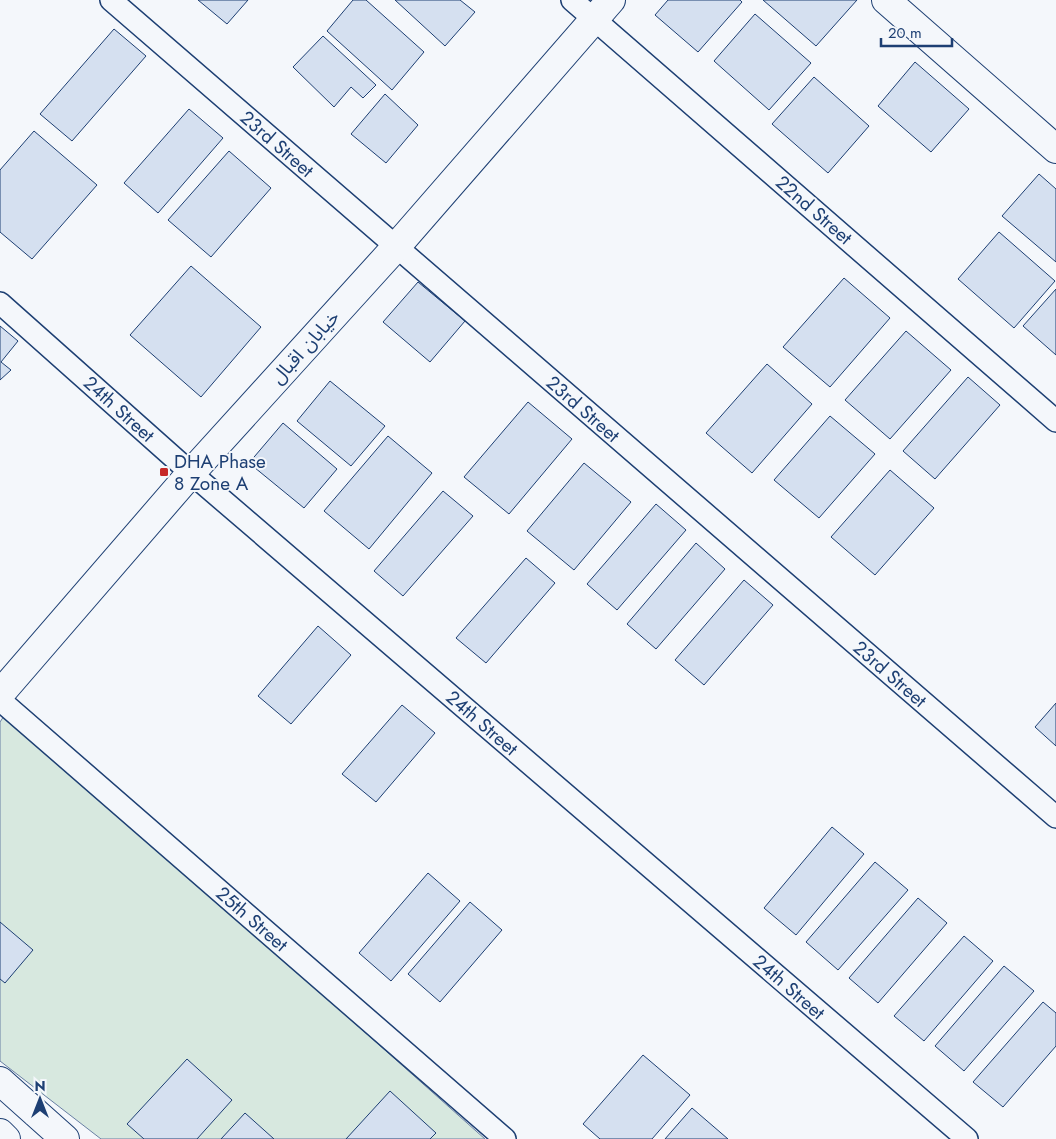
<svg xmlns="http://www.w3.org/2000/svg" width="1056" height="1139" viewBox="0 0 1056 1139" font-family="Jost,'Noto Sans Arabic',sans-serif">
<rect width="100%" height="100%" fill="#f4f7fb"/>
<path fill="#d7e8df" stroke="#687fa3" d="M 6,713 L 485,1139 L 101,1139 L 0,1061 L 0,722 Z"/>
<path fill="#d5e0f0" stroke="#1d3f73" d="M 198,0 L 248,0 L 227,24 Z
M 353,0 L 366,0 L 424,52 L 392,90 L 327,31 Z
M 395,0 L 460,0 L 475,12 L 445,46 Z
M 668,0 L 740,0 L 742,2 L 698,52 L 655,15 Z
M 763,0 L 857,0 L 816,46 Z
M 755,14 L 811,63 L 769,110 L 714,61 Z
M 114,29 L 146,56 L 72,141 L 40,114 Z
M 323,36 L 376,85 L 363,98 L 351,87 L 334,107 L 293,67 Z
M 915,62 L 969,109 L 931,152 L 878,106 Z
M 814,77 L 869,126 L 828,173 L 772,124 Z
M 385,94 L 418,125 L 386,163 L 351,134 Z
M 189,109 L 223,138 L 158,213 L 124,183 Z
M 34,131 L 97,185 L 32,259 L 0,232 L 0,170 Z
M 229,151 L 271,188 L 211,257 L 168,220 Z
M 1039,174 L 1056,189 L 1056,262 L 1002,216 Z
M 999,232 L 1055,281 L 1014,328 L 958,279 Z
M 191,266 L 261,327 L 201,397 L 130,335 Z
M 844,278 L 890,318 L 830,387 L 783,347 Z
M 418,282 L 465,321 L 430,362 L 383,322 Z
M 1056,289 L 1056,355 L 1023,326 Z
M 0,326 L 18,341 L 1,362 L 11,370 L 0,380 Z
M 906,331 L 951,370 L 890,439 L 845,400 Z
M 767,364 L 812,404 L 752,473 L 706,433 Z
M 968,377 L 1000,405 L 935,479 L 903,451 Z
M 330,381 L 385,426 L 351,466 L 297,421 Z
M 528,402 L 572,439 L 509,514 L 464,477 Z
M 830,416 L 875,454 L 819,518 L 774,480 Z
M 283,423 L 337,469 L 304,508 L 249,463 Z
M 388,436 L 432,473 L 369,549 L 324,511 Z
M 584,463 L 631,502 L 574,570 L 527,531 Z
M 890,470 L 934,508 L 875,575 L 831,537 Z
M 443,491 L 473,516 L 403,596 L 374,571 Z
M 656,504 L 686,530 L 617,610 L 587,584 Z
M 696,543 L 725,569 L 656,649 L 627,624 Z
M 526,558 L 555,583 L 486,663 L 456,638 Z
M 744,580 L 773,605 L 704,685 L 675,660 Z
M 318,626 L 351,655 L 291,724 L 258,696 Z
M 1056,703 L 1056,746 L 1035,727 Z
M 402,705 L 435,733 L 376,802 L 342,774 Z
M 832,827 L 864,854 L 796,935 L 764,908 Z
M 875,862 L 908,890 L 838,970 L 806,942 Z
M 428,873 L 460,901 L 391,981 L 359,953 Z
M 918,898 L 947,923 L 878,1003 L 849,978 Z
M 470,902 L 502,930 L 440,1002 L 408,974 Z
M 0,922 L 33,950 L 5,983 L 0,979 Z
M 964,936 L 993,961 L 924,1041 L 894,1016 Z
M 1004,966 L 1034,991 L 964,1071 L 935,1046 Z
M 1043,1002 L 1056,1013 L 1056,1046 L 1003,1107 L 973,1082 Z
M 643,1055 L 690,1095 L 652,1139 L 600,1139 L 583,1124 Z
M 187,1059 L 232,1100 L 197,1139 L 144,1139 L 127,1124 Z
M 390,1091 L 436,1133 L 430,1139 L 346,1139 Z
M 692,1108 L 728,1139 L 665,1139 Z
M 245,1113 L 274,1139 L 221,1139 Z"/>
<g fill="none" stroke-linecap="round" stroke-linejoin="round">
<g stroke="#1d3f73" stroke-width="24">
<path id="street" d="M 111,0 L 1056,817
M 572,0 L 1056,421
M 0,303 L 191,473 L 967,1139
M 0,700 L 505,1139"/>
</g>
<g stroke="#1d3f73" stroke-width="30">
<path id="secondary" d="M 886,0 L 1056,149
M 0,694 L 191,473 L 396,247 L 611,0
M 0,1081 L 65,1139
M 0,1133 L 6,1139"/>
</g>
<use href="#street" stroke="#f4f7fb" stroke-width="21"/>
<use href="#secondary" stroke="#f4f7fb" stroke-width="28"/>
</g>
<rect fill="#c62828" stroke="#f4f7fb" stroke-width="2" x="159" y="467" width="10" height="10" rx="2.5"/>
<g text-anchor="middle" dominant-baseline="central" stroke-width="4" stroke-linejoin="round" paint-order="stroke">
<g font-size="19" fill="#1d3f73" stroke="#f4f7fb">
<text transform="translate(277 144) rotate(41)">23rd Street</text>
<text transform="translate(814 210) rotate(41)">22nd Street</text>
<text transform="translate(305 347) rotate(-48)">خیابان اقبال</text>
<text transform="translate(119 409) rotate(42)">24th Street</text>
<text transform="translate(583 409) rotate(41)">23rd Street</text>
<text transform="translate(890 674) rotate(41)">23rd Street</text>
<text transform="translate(482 723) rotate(41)">24th Street</text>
<text transform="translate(252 919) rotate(41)">25th Street</text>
<text transform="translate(789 987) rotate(41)">24th Street</text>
</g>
<g font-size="19" fill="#1d3f73" stroke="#f4f7fb" text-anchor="start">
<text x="174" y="461">DHA Phase<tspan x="174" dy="22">8 Zone A</tspan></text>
</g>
</g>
<g transform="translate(40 1099)" stroke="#f4f7fb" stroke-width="4" paint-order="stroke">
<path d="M0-4L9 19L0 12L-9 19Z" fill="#1d3f73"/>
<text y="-8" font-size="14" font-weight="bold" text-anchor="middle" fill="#1d3f73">N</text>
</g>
<path d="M881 38v8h71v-8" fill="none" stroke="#1d3f73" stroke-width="2.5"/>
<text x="888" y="38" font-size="15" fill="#1d3f73" stroke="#f4f7fb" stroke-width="4" paint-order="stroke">20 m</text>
</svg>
